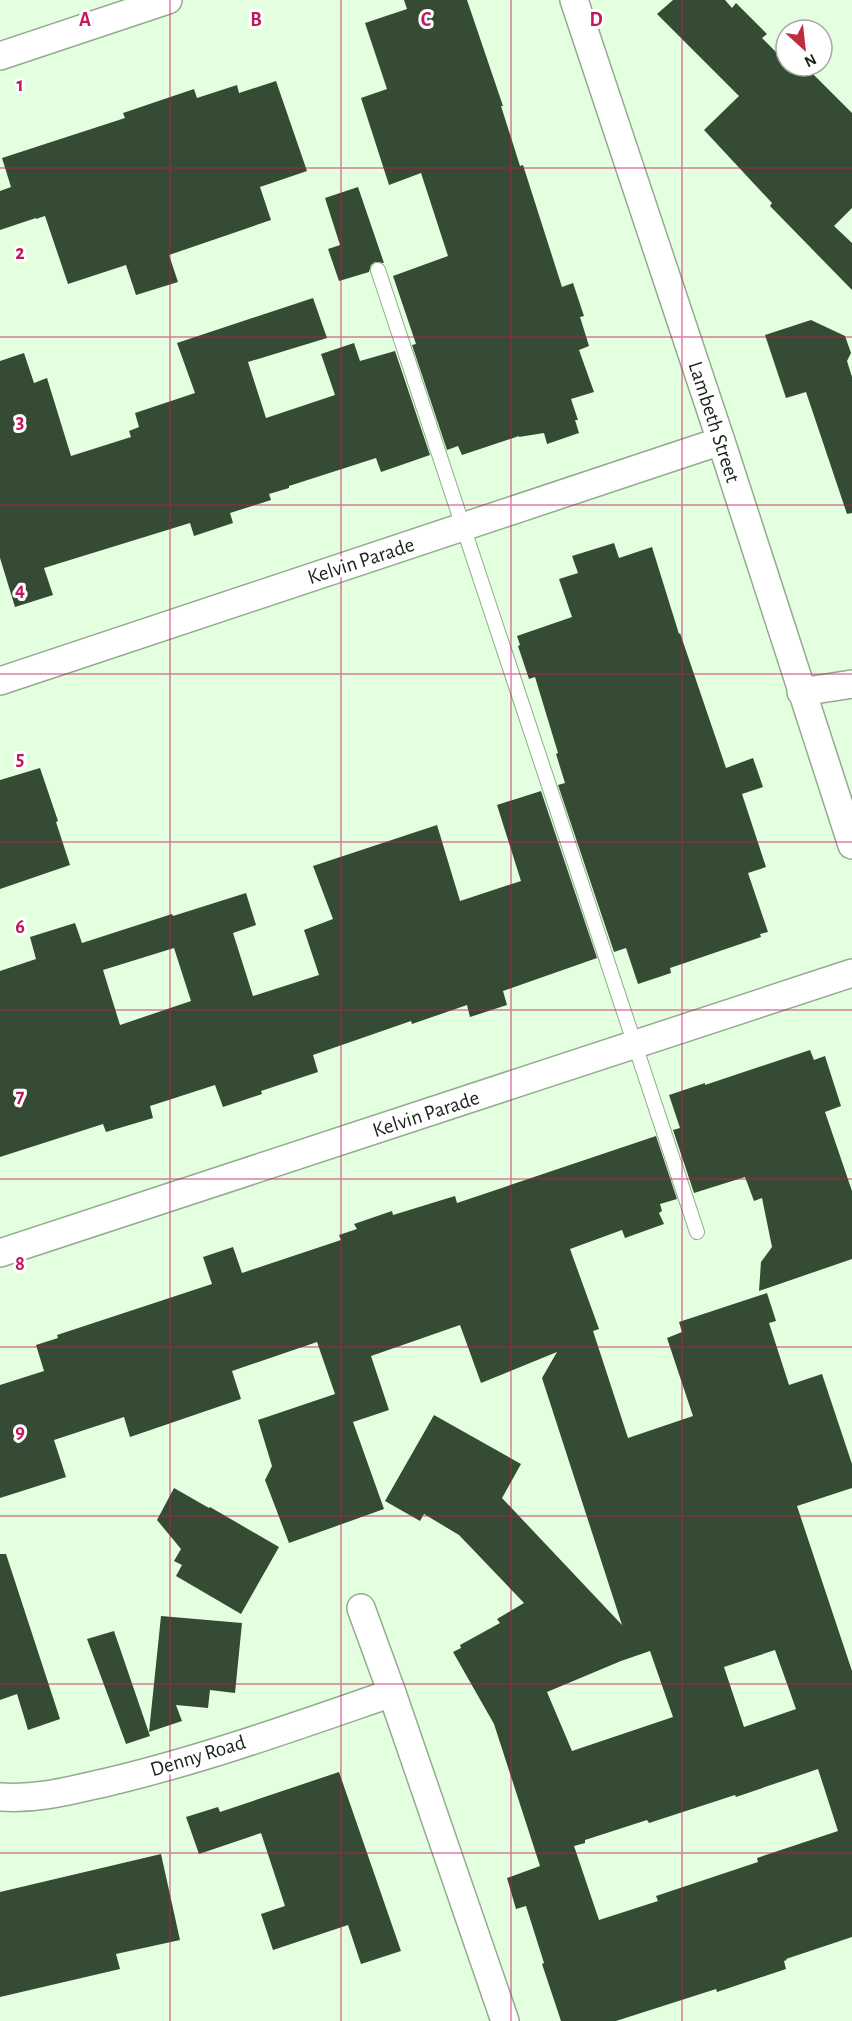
<svg xmlns="http://www.w3.org/2000/svg" width="852" height="2021" viewBox="0 0 852 2021" font-family="'Alegreya Sans',sans-serif">
<rect width="100%" height="100%" fill="#e4fee0"/>
<path fill="#364b33" fill-rule="evenodd" d="M 404,0 L 467,0 L 503,106 L 501,106 L 520,166 L 523,165 L 562,287 L 573,283 L 584,316 L 580,317 L 589,346 L 579,350 L 594,392 L 571,399 L 578,420 L 575,420 L 579,433 L 547,444 L 544,433 L 519,437 L 519,436 L 462,455 L 458,446 L 447,450 L 412,345 L 416,344 L 393,276 L 448,256 L 421,173 L 389,185 L 361,98 L 387,89 L 365,23 L 407,9 Z
M 673,0 L 725,0 L 732,8 L 736,3 L 767,34 L 762,38 L 786,62 L 786,66 L 805,66 L 852,113 L 852,208 L 834,226 L 852,243 L 852,290 L 770,206 L 772,203 L 704,130 L 739,96 L 657,14 Z
M 276,81 L 307,171 L 260,187 L 271,220 L 169,255 L 178,282 L 136,295 L 126,265 L 68,284 L 45,216 L 36,219 L 36,218 L 0,230 L 0,191 L 11,187 L 2,158 L 125,118 L 123,113 L 194,89 L 197,98 L 237,85 L 239,93 Z
M 358,187 L 384,263 L 375,262 L 371,265 L 369,272 L 339,281 L 328,249 L 340,245 L 325,198 Z
M 313,298 L 327,338 L 248,362 L 266,418 L 335,395 L 321,354 L 354,343 L 360,361 L 395,351 L 430,455 L 381,472 L 376,458 L 289,486 L 289,488 L 269,494 L 271,500 L 230,513 L 233,523 L 194,536 L 190,523 L 44,568 L 53,595 L 15,607 L 0,558 L 0,361 L 24,353 L 34,383 L 47,378 L 71,456 L 131,437 L 129,431 L 139,427 L 135,413 L 195,393 L 177,343 Z
M 811,320 L 845,336 L 851,353 L 847,361 L 852,377 L 852,513 L 847,514 L 806,392 L 786,398 L 765,335 Z
M 614,543 L 619,558 L 652,547 L 679,634 L 680,633 L 726,768 L 753,758 L 763,787 L 742,794 L 766,867 L 748,873 L 768,932 L 760,934 L 761,937 L 670,968 L 671,973 L 638,984 L 626,948 L 614,952 L 558,785 L 565,783 L 556,754 L 558,753 L 535,677 L 529,679 L 518,646 L 520,645 L 517,636 L 572,617 L 559,579 L 578,573 L 572,556 Z
M 40,768 L 58,821 L 56,822 L 70,865 L 0,889 L 0,780 Z
M 541,791 L 597,958 L 503,991 L 507,1005 L 470,1017 L 467,1005 L 412,1024 L 411,1021 L 313,1055 L 318,1072 L 261,1091 L 262,1094 L 223,1107 L 215,1085 L 150,1106 L 153,1118 L 106,1132 L 103,1124 L 0,1157 L 0,971 L 36,959 L 30,937 L 75,923 L 82,943 L 172,914 L 173,916 L 246,893 L 256,925 L 233,933 L 253,996 L 319,975 L 304,930 L 333,919 L 313,866 L 437,825 L 460,901 L 521,881 L 497,805 ZM 174,948 L 191,1001 L 120,1025 L 103,970 Z
M 810,1050 L 814,1060 L 825,1056 L 841,1106 L 825,1112 L 852,1191 L 852,1259 L 759,1291 L 761,1262 L 772,1247 L 762,1198 L 754,1201 L 745,1177 L 694,1193 L 673,1130 L 680,1128 L 669,1095 L 705,1083 L 705,1085 Z
M 656,1136 L 677,1199 L 660,1204 L 662,1211 L 659,1213 L 664,1224 L 625,1238 L 622,1230 L 570,1249 L 599,1329 L 593,1331 L 628,1438 L 693,1416 L 667,1338 L 682,1332 L 679,1322 L 767,1293 L 776,1321 L 769,1323 L 789,1385 L 822,1374 L 852,1464 L 852,1488 L 797,1506 L 852,1671 L 852,1937 L 786,1959 L 787,1960 L 784,1961 L 786,1969 L 717,1992 L 716,1989 L 616,2021 L 561,2021 L 542,1964 L 544,1963 L 526,1906 L 516,1909 L 507,1878 L 540,1866 L 494,1724 L 453,1652 L 461,1648 L 460,1645 L 500,1623 L 497,1619 L 524,1603 L 459,1535 L 424,1514 L 420,1521 L 385,1501 L 434,1415 L 521,1464 L 502,1498 L 622,1625 L 542,1378 L 557,1352 L 481,1383 L 460,1325 L 371,1356 L 389,1410 L 353,1422 L 384,1509 L 289,1543 L 265,1480 L 272,1466 L 258,1420 L 335,1394 L 317,1342 L 232,1371 L 241,1399 L 130,1437 L 124,1417 L 54,1440 L 66,1477 L 0,1498 L 0,1385 L 44,1371 L 36,1345 L 58,1338 L 57,1335 L 212,1284 L 203,1257 L 233,1247 L 242,1273 L 341,1240 L 339,1235 L 357,1229 L 354,1224 L 392,1211 L 393,1215 L 455,1196 L 457,1203 ZM 775,1650 L 796,1709 L 744,1727 L 724,1667 ZM 650,1651 L 673,1717 L 572,1751 L 547,1692 L 621,1661 ZM 818,1769 L 838,1831 L 757,1858 L 758,1862 L 656,1896 L 658,1901 L 599,1920 L 574,1846 L 585,1843 L 585,1840 L 647,1820 L 649,1823 L 735,1795 L 736,1797 Z
M 174,1488 L 209,1508 L 210,1507 L 279,1547 L 241,1614 L 176,1576 L 182,1565 L 174,1561 L 181,1549 L 157,1520 Z
M 0,1554 L 6,1554 L 60,1719 L 28,1730 L 17,1694 L 0,1700 Z
M 161,1616 L 242,1623 L 235,1693 L 210,1690 L 208,1708 L 176,1705 L 182,1721 L 149,1732 Z
M 114,1631 L 150,1736 L 126,1744 L 87,1639 Z
M 339,1772 L 401,1951 L 361,1964 L 348,1925 L 273,1950 L 261,1914 L 285,1906 L 261,1833 L 199,1854 L 186,1817 L 218,1807 L 220,1812 Z
M 161,1854 L 180,1940 L 116,1954 L 120,1969 L 0,1997 L 0,1892 Z"/>
<g fill="none" stroke-linecap="round" stroke-linejoin="round">
<g stroke="#93ab8f" stroke-width="16">
<path id="service" d="M 378,270 L 697,1232"/>
</g>
<g stroke="#93ab8f" stroke-width="30">
<path id="minor" d="M 574,0 L 721,441 L 852,845
M 0,56 L 168,0
M 0,681 L 721,441
M 801,692 L 852,684
M 0,1253 L 852,973
M 361,1608 L 392,1693 L 505,2021
M 0,1797 C 38,1800 72,1790 108,1782 C 205,1759 299,1725 392,1693"/>
</g>
<use href="#service" stroke="#fff" stroke-width="14"/>
<use href="#minor" stroke="#fff" stroke-width="27"/>
</g>
<path fill="none" stroke="#c2185b" stroke-width="1.5" stroke-opacity="0.55" d="M 170,0 L 170,2021M 341,0 L 341,2021M 511,0 L 511,2021M 682,0 L 682,2021M 0,168 L 852,168M 0,337 L 852,337M 0,505 L 852,505M 0,674 L 852,674M 0,842 L 852,842M 0,1010 L 852,1010M 0,1179 L 852,1179M 0,1347 L 852,1347M 0,1516 L 852,1516M 0,1684 L 852,1684M 0,1853 L 852,1853"/>
<g text-anchor="middle" dominant-baseline="central" stroke-width="6" stroke-linejoin="round" paint-order="stroke">
<g font-size="21" fill="#192318" stroke="#fff">
<text transform="translate(714 422) rotate(72)">Lambeth Street</text>
<text transform="translate(361 561) rotate(-18)">Kelvin Parade</text>
<text transform="translate(426 1114) rotate(-18)">Kelvin Parade</text>
<text transform="translate(198 1756) rotate(-17)">Denny Road</text>
</g>
</g>
<g font-size="20" text-anchor="middle" font-weight="bold" fill="#c2185b" stroke="#fff" stroke-width="6" stroke-linejoin="round" paint-order="stroke">
<text x="85" y="26">A</text>
<text x="256" y="26">B</text>
<text x="426" y="26">C</text>
<text x="596" y="26">D</text>
<text x="20" y="91">1</text>
<text x="20" y="259">2</text>
<text x="20" y="428">3</text>
<text x="20" y="596">4</text>
<text x="20" y="765">5</text>
<text x="20" y="933">6</text>
<text x="20" y="1102">7</text>
<text x="20" y="1270">8</text>
<text x="20" y="1438">9</text>
</g>
<g transform="translate(804 48) rotate(153)"><circle r="28" fill="#ffffff" stroke="#a3a7a3" stroke-width="1.5"/>
<path d="M0-4.5L10 22L0 15L-10 22Z" fill="#be2d3f"/>
<text y="-9" font-size="16" font-weight="bold" text-anchor="middle" fill="#192318">N</text>
</g>
</svg>
